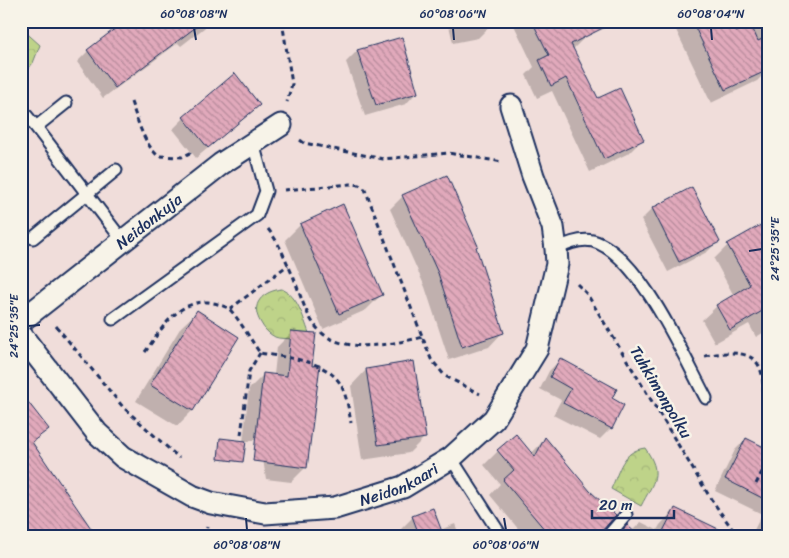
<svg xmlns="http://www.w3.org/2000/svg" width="789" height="558" viewBox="0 0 789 558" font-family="Sriracha,sans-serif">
<defs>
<pattern id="park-crowns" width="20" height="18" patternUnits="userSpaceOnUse" patternTransform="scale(1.25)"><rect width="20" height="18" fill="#bed389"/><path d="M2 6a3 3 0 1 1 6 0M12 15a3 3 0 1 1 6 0" fill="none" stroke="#a3b579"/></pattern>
<pattern id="building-back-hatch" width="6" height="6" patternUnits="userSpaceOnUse" patternTransform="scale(1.25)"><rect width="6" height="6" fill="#e1a9bb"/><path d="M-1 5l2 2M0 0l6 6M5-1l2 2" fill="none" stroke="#b68a9b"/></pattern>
</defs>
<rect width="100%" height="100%" fill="#f0ddda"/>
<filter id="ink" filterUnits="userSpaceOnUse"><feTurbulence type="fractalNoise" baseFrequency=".02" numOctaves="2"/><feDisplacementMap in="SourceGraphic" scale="10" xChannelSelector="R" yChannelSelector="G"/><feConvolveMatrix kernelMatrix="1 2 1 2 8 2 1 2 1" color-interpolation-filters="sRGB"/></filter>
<g filter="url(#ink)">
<path fill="url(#park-crowns)" stroke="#6c8174" d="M 21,28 L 40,45 L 33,63 L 21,77 Z
M 282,289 C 298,296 303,317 309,333 L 291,331 L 291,339 C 286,338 279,339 275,337 C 269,334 264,329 261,323 C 249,304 263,291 282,289 Z
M 645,448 C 663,474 654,481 641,506 L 611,489 C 620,470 622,451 645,448 Z"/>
<path fill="#0003" d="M 142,21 L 213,21 L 181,46 L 178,43 L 103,98 L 77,62 L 88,51 Z
M 448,21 L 488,21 L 489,27 L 478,38 L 453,43 Z
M 512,21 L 580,21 L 587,35 L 573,49 L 598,100 L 643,139 L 629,153 L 590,172 L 552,91 L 537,98 L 526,75 L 534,67 Z
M 685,21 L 768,21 L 768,26 L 765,28 L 768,34 L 768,70 L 757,81 L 711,103 L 676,30 Z
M 401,39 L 417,92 L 406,104 L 365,116 L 346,62 L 357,51 Z
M 259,104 L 248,115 L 196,158 L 173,129 L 184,118 Z
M 692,189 L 718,241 L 707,252 L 668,272 L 641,220 L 652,209 Z
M 403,196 L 502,333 L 489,347 L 449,360 L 425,287 L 390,209 Z
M 342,206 L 381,295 L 366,310 L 323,329 L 285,240 L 300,225 Z
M 768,222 L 768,330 L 756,337 L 749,324 L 715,343 L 702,320 L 717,306 L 734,296 L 714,259 L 728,245 Z
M 197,312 L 238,337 L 192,411 L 177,426 L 136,401 L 181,327 Z
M 292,332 L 311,368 L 306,467 L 291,482 L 266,479 L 260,439 L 243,442 L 249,389 L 264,374 L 274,375 L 277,347 Z
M 560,360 L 610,399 L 623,405 L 611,428 L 600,439 L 553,415 L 561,400 L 540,389 L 549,371 Z
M 366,370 L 425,437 L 409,453 L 362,460 L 351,386 Z
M 21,412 L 47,429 L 32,444 L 83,537 L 21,537 Z
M 545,439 L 595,537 L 525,537 L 490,495 L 500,484 L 484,465 L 498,451 L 531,454 Z
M 746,439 L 768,450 L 768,537 L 757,537 L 752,534 L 762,514 L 715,491 L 735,450 Z
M 675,509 L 718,537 L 617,537 L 632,531 L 641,522 L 657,530 L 660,525 Z
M 413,517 L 440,530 L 455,524 L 460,537 L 401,537 L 399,531 Z"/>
<path fill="url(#building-back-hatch)" stroke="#1b2f5e" d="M 125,21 L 204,21 L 115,88 L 87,50 Z
M 532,21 L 617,21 L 571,44 L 598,98 L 620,88 L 644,140 L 604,159 L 566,78 L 551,86 L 539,60 L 549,55 Z
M 692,21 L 731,21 L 736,32 L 751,25 L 758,41 L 768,36 L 768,70 L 725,90 Z
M 402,37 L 418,93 L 376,105 L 357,50 Z
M 235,73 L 260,105 L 208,148 L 183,117 Z
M 447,175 L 478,246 L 476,247 L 504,333 L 462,347 L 438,273 L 402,195 Z
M 692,187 L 720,242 L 679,262 L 652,208 Z
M 343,204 L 383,295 L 339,314 L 300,224 Z
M 768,221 L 768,317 L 764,310 L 730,330 L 716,305 L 750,285 L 727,244 Z
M 197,310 L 239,337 L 193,411 L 150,385 Z
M 291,331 L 316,333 L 312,366 L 320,365 L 307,468 L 253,461 L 263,373 L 287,376 Z
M 560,358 L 617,389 L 612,398 L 624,405 L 612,429 L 563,403 L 571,389 L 550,377 Z
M 414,361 L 426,438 L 378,445 L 366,369 Z
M 21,393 L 49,429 L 32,442 L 97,537 L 27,537 L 21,528 Z
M 516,434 L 535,457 L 545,437 L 590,491 L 616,515 L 601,532 L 600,537 L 551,537 L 503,480 L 514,470 L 497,450 Z
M 220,438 L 246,441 L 243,462 L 218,459 Z
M 746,438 L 768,449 L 768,501 L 725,479 Z
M 433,508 L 444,537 L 420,537 L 412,516 Z
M 675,508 L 735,537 L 660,537 Z
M 627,525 L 640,537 L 617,537 Z"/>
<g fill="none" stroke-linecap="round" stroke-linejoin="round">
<g stroke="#1b2f5e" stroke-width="15">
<path id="lane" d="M 66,103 L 36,127 L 123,241
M 21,109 L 36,127
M 33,238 L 116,170
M 556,249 C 566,244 581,238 593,241 C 639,254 684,357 706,398
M 113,319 L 257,215 L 266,191 L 253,143
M 451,458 L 502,537
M 607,537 L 626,515"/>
</g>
<g stroke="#1b2f5e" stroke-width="25">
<g id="street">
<path id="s1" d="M 21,321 L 221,164 L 281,125"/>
<path id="s2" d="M 21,335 L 97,433 L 123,457 L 192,496 L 211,503 L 265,513 L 335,508 L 403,487 L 451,458 L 494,419 L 537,349 L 557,264 L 556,249 L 553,227 L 533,176 L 511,106"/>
</g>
</g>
<path stroke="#1b2f5e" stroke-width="3" stroke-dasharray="5 4" stroke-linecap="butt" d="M 282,21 L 292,84 L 287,102
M 131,102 C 138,121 143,142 158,156 L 182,157 L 192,152
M 300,140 L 304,143 L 383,159 L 448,153 L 503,162
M 284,190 L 351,184 L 359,185 L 365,189 L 431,359 L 445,376 L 480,394
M 268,229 C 280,244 285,259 293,276 C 300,293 305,314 317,328 C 340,356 393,344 423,337
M 577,284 L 587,294 L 711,499 L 738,537
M 230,309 L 288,265
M 56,326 L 123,407 L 179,458
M 145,352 C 161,330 176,301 208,302 C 214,303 224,305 229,309 C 236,314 254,345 260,353 C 286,358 326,359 341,385 C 347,397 349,411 351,423
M 705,356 C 721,353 750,348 759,366 C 766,380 762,399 764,413 C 764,418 766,423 768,428
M 241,435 L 249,371 L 260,353
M 756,484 L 768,460
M 205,537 L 207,527"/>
<use href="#lane" stroke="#f7f3e8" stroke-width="11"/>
<use href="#street" stroke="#f7f3e8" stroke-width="21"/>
</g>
</g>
<path fill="none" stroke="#1b2f5e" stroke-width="2" d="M 194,28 L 196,40M 453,28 L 454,40M 711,28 L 712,40M 749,251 L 762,249M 28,326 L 40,325M 246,518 L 247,530M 504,518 L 506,530"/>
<g text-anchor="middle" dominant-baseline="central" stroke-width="5" stroke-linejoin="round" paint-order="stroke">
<g font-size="16" fill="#1b2f5e" stroke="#f7f3e8">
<text stroke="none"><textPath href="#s1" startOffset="162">Neidonkuja</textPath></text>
<text transform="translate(661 392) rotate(59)">Tuhkimonpolku</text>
<text stroke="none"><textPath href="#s2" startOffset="452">Neidonkaari</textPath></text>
</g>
</g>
<rect width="789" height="558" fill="none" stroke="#f7f3e8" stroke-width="55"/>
<path d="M592 510v8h82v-8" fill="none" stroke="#1b2f5e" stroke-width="2.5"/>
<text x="599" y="510" font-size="15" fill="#1b2f5e" stroke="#f7f3e8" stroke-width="4" paint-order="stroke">20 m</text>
<rect x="28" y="28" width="734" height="502" fill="none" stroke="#1b2f5e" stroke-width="2"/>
<g font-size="12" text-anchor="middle" fill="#1b2f5e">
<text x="194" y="18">60°08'08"N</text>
<text x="453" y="18">60°08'06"N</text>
<text x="711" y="18">60°08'04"N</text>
<text transform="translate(775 249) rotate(-90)" y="4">24°25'35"E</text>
<text transform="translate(14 326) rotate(-90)" y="4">24°25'35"E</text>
<text x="247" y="549">60°08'08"N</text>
<text x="506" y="549">60°08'06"N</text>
</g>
</svg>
